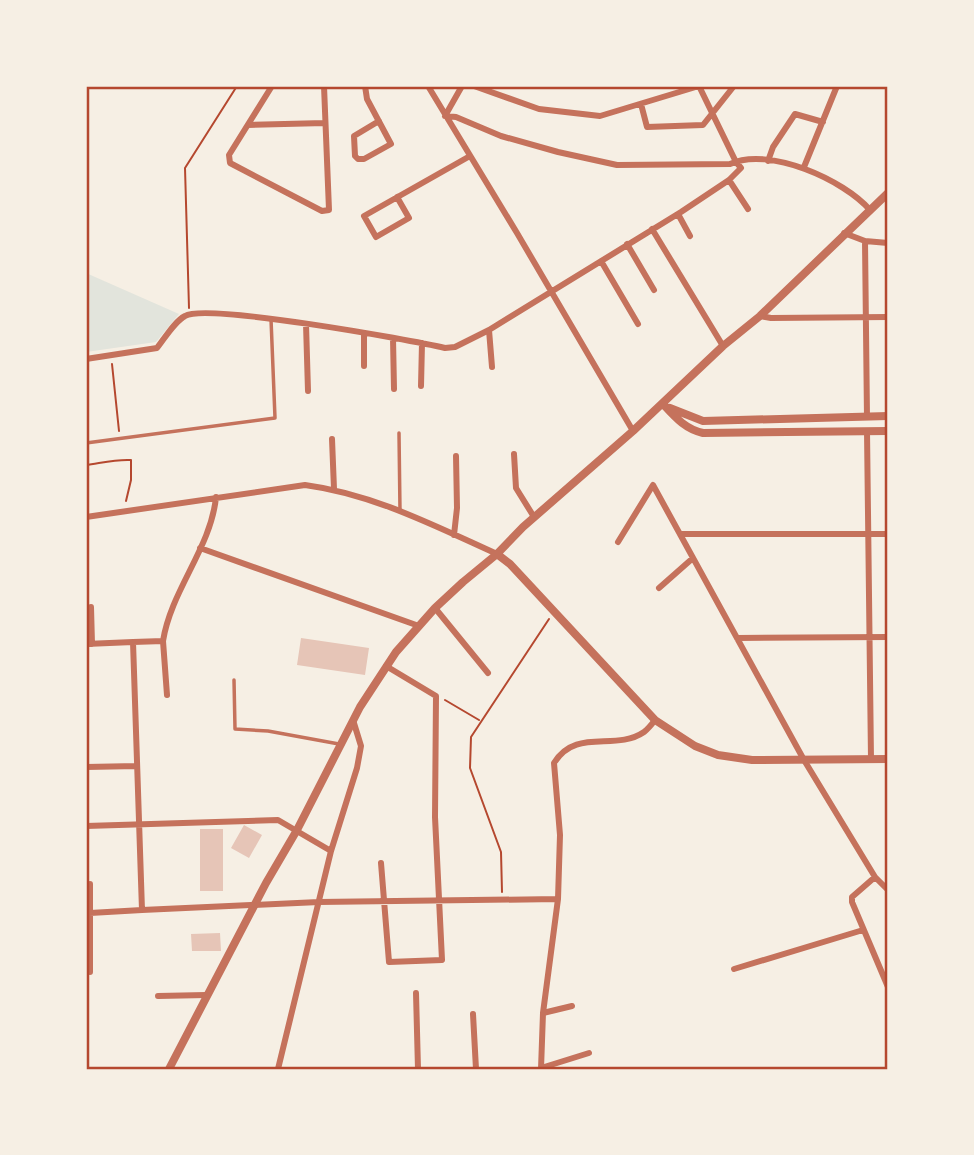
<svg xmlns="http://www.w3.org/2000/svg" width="974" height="1155" viewBox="0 0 974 1155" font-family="'Varela Round',sans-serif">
<rect width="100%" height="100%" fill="#f6efe4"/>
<path fill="#e2e4dc" d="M 86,273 L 179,314 L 156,342 L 86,352 Z"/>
<path fill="#e6c5b7" d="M 301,638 L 369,648 L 365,675 L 297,665 Z
M 244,825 L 262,835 L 249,858 L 231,848 Z
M 200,829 L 223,829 L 223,891 L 200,891 Z
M 220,933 L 221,951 L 192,951 L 191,934 Z"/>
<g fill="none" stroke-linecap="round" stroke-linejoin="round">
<path stroke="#b5482f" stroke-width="2" d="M 189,308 L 185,168 L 237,86
M 112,364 L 119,431
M 86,465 C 101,463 116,459 131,460 L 131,480 L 126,501
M 445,700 L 479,720
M 502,892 L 501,852 L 470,768 L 471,737 L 549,619"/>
<path stroke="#c5725c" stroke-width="3.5" d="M 399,433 L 400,511
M 86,443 L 275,418 L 271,319
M 234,680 L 235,729 L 268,731 L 339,744"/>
<path stroke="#c5725c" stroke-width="6" d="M 272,86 L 229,155 L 230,163 L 322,211 L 329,210 L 324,86
M 365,86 L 367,99 L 391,144 L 364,159 L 358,159 L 355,156 L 354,136 L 379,121
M 428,86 L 517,233 L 633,431
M 474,86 L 539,109 L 600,116 L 699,86
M 641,104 L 647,127 L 703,125 L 734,86
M 445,116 L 456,117 L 501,136 L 558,152 L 617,165 L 730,164 C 769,146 844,180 870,210
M 445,116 L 462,86
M 248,125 L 325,123
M 768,161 L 773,147 L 795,114 L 823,122
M 804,167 L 837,86
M 729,180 L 748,209
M 397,197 L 409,218 L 376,237 L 364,216 L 470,156
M 678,214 L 690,236
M 652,229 L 723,346
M 844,233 L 865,241 L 888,243
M 865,241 L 867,417
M 627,244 L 654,290
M 601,261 L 638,324
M 760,316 L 771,318 L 888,317
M 306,324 L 308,391
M 489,330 L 492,367
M 364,334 L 364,366
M 393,338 L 394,389
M 86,359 L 157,348 C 165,338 174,322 185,316 C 206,303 411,340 445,348 L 455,347 L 489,330 L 681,212 L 729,180 L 741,168 L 736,162 L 699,86
M 421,386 L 422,343
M 867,431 L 871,759
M 332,439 L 334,489
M 514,454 L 516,488 L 534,517
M 216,497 C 211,548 171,590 163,641 L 133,642 L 142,910 L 319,902 L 558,899
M 86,517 L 305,485 C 373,494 435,526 497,554
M 680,534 L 888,534
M 454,535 L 457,508 L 456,456
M 618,542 L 653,485 L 804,760 L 875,877 L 888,890
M 200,548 L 419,626
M 659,588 L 693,558
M 91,607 L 92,644
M 435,608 L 488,673
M 737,638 L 888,637
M 163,641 L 167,695
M 86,644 L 133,642
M 86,767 L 137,766
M 86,826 L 278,820 L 331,851
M 381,863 L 389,962 L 442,960 L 435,817 L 436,696 L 386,666
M 875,877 L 852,897 L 852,902 L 888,987
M 86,914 L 90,913 L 90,884
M 734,969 L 863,930
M 90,972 L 90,913 L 142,910
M 416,993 L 418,1069
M 158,996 L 206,995
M 543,1013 L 572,1006
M 473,1014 L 476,1069
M 541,1068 L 589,1053
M 278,1069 L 331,851 L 357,768 L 361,746 L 353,720
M 541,1069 L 543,1013 L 558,899 L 560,835 L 554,763 C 576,727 615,752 644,732 C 648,729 652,724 655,720"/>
<path stroke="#c5725c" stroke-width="8" d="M 663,404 C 675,417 685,429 703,433 L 888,431
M 670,408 L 703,421 L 888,416
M 497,554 L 510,564 L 655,720 L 695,746 L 718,755 L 752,760 L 888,759
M 169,1069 L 266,883 L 297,830 L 360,707 L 396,652 L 435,608 L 463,582 L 497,554 L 523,527 L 633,431 L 723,346 L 760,316 L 888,193"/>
</g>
<rect width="974" height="1155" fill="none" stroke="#f6efe4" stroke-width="175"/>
<rect x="88" y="88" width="798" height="980" fill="none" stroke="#b5482f" stroke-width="2.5"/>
</svg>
